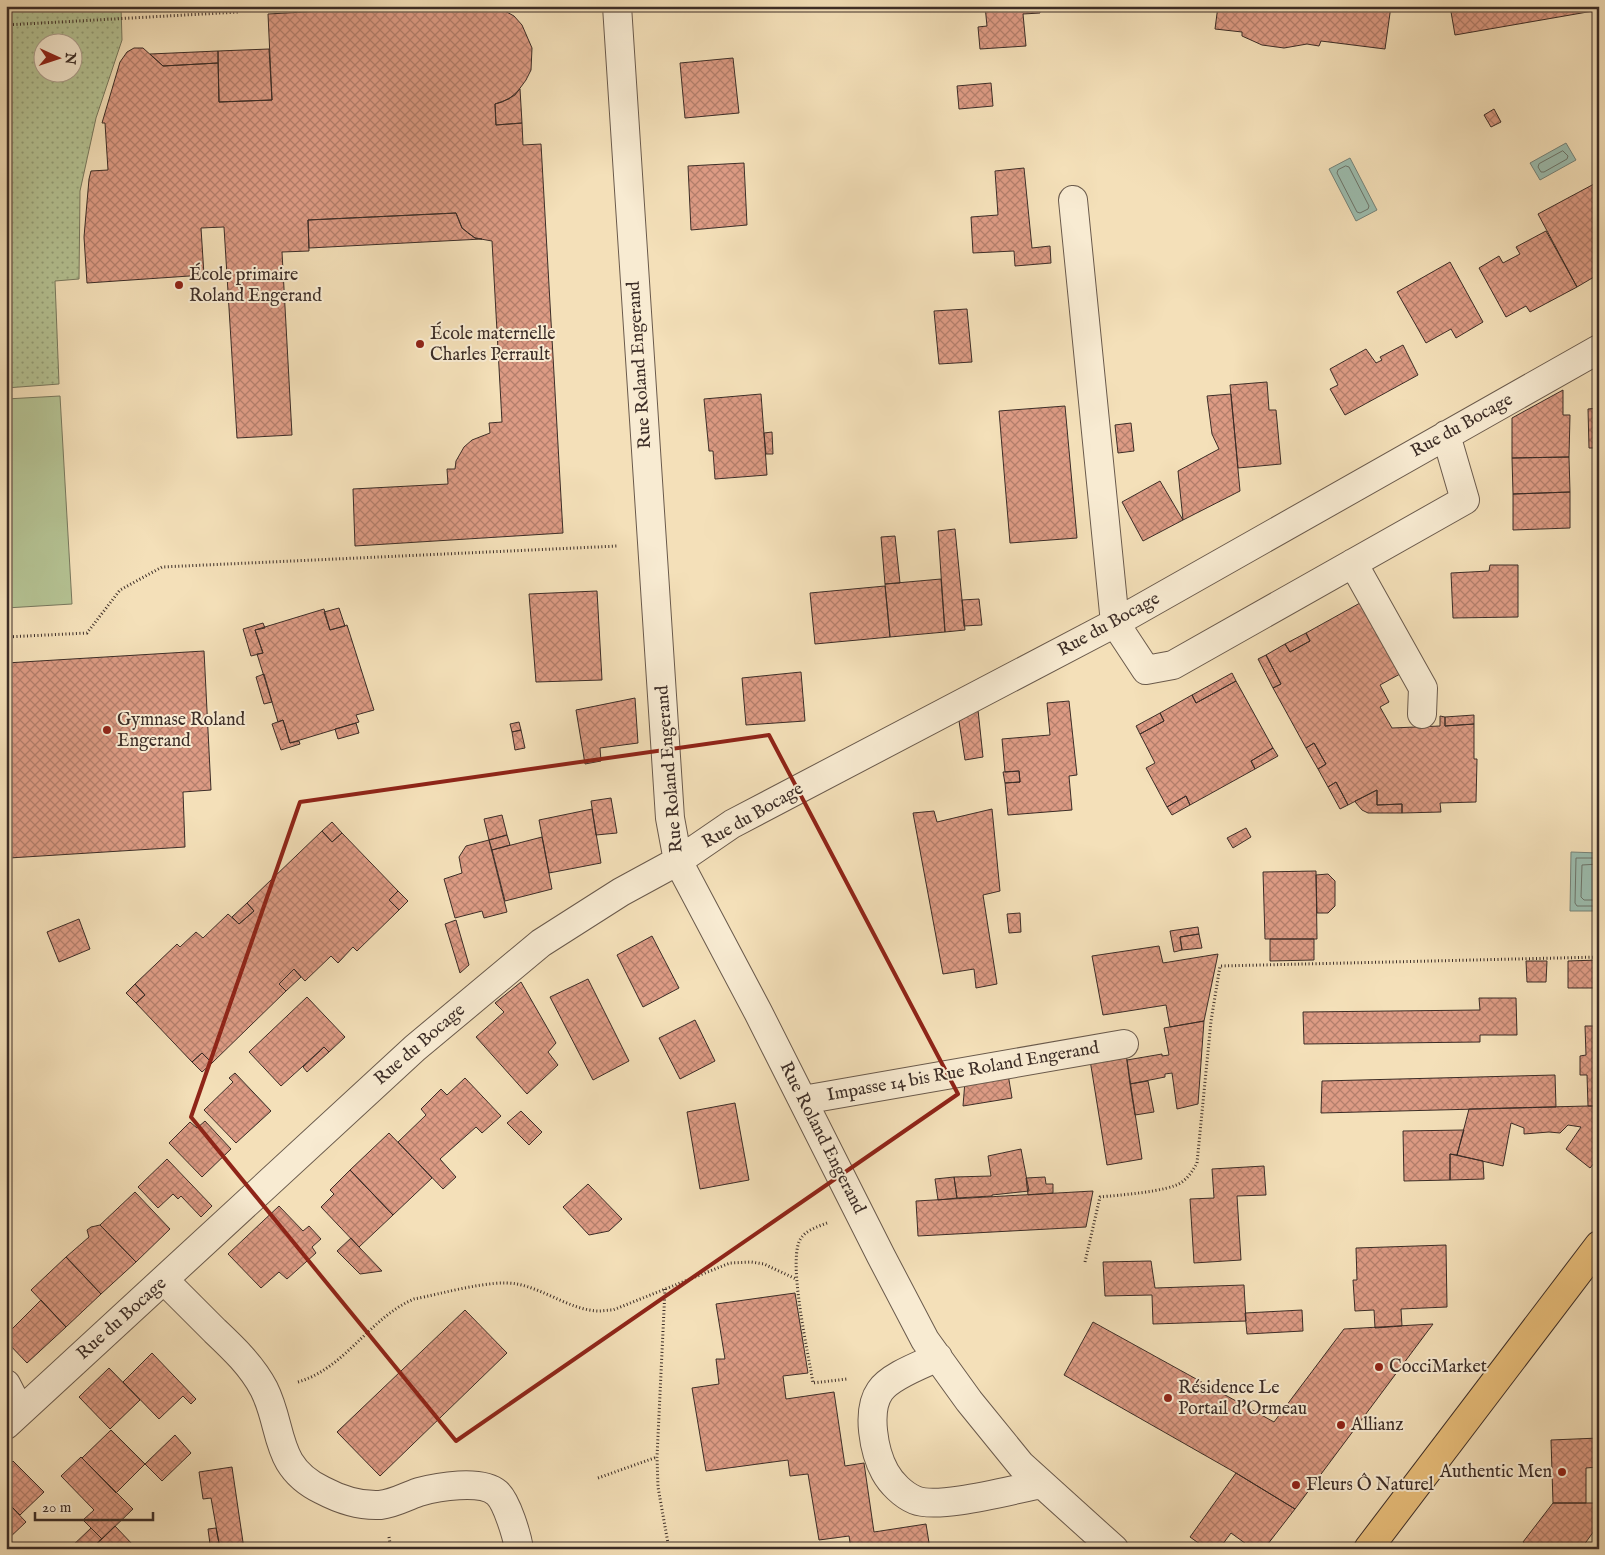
<svg xmlns="http://www.w3.org/2000/svg" width="1605" height="1555" viewBox="0 0 1605 1555" font-family="'IM FELL English',serif">
<defs>
<pattern id="park-dots" width="8" height="8" patternUnits="userSpaceOnUse" patternTransform="scale(1.25)"><rect width="8" height="8" fill="#b5c394"/><path d="M2 2h.1M6 6h.1" fill="none" stroke="#949f79" stroke-width="1.8" stroke-linecap="round"/></pattern>
<pattern id="building-cross-hatch" width="8" height="8" patternUnits="userSpaceOnUse" patternTransform="scale(1.25)"><rect width="8" height="8" fill="#dd9b84"/><path d="M0 0l8 8M0 8l8-8" fill="none" stroke="#b47f6c"/></pattern>
</defs>
<rect width="100%" height="100%" fill="#f4e0b9"/>
<filter id="stains"><feTurbulence type="fractalNoise" baseFrequency=".004" numOctaves="4"/><feColorMatrix values="0 0 0 0 .2 0 0 0 0 .09 0 0 0 0 .02 0 0 0 .5 -.17"/></filter>
<radialGradient id="worn" r=".72"><stop offset=".6" stop-color="#630" stop-opacity="0"/><stop offset="1" stop-color="#630" stop-opacity=".3"/></radialGradient>
<path fill="url(#park-dots)" stroke="#78785e" fill-rule="evenodd" d="M 6,6 L 121,6 L 122,40 L 96,118 L 80,191 L 79,279 L 55,281 L 59,384 L 6,388 ZM 42,42 L 72,42 L 72,72 L 42,72 Z"/>
<path fill="#b5c394" stroke="#78785e" d="M 60,396 L 72,604 L 6,608 L 6,399 Z"/>
<path fill="#9cbdaf" stroke="#768379" d="M 1566,143 L 1576,160 L 1540,180 L 1530,163 Z
M 1350,158 L 1377,210 L 1356,221 L 1329,169 Z
M 1571,852 L 1599,853 L 1599,911 L 1570,911 Z"/>
<g fill="none" stroke-linecap="round" stroke-linejoin="round">
<path stroke="#6c756b" stroke-width="1" d="M 1563,151 L 1568,156 L 1567,159 L 1544,172 L 1541,172 L 1538,167 L 1539,164 Z
M 1346,166 L 1349,167 L 1369,206 L 1368,209 L 1360,213 L 1357,212 L 1337,173 L 1338,170 Z
M 1599,858 L 1576,858 L 1575,903 L 1577,906 L 1599,906
M 1599,864 L 1582,865 L 1581,897 L 1584,900 L 1599,900"/>
</g>
<path fill="url(#building-cross-hatch)" stroke="#3c2d27" d="M 412,6 L 496,6 L 514,16 L 522,25 L 532,48 L 531,70 L 526,80 L 515,95 L 502,102 L 495,104 L 496,125 L 522,123 L 523,145 L 541,144 L 563,533 L 355,546 L 353,489 L 448,484 L 447,469 L 455,469 L 456,461 L 464,447 L 472,440 L 490,433 L 489,423 L 502,422 L 492,241 L 475,238 L 468,233 L 462,228 L 456,213 L 308,220 L 309,251 L 282,252 L 292,435 L 237,438 L 224,227 L 201,228 L 204,275 L 87,283 L 84,237 L 89,179 L 91,171 L 108,170 L 105,123 L 102,123 L 120,62 L 127,52 L 134,48 L 143,48 L 163,66 L 218,63 L 219,102 L 272,100 L 268,14 Z
M 985,6 L 1039,6 L 1040,13 L 1023,14 L 1026,46 L 980,49 L 978,27 L 987,26 Z
M 1218,6 L 1391,6 L 1385,49 L 1321,41 L 1319,46 L 1307,44 L 1284,48 L 1262,45 L 1242,36 L 1242,32 L 1215,29 Z
M 1450,6 L 1599,6 L 1599,10 L 1455,35 Z
M 269,49 L 272,100 L 219,102 L 218,51 Z
M 218,51 L 218,63 L 163,66 L 150,54 Z
M 733,58 L 739,113 L 685,118 L 680,63 Z
M 991,83 L 993,106 L 959,109 L 957,86 Z
M 520,89 L 522,123 L 496,125 L 495,104 L 509,99 Z
M 1494,109 L 1501,122 L 1491,127 L 1484,115 Z
M 744,163 L 747,225 L 691,230 L 688,166 Z
M 1024,168 L 1032,248 L 1050,246 L 1051,263 L 1015,266 L 1014,251 L 973,253 L 971,217 L 998,215 L 995,171 Z
M 1594,184 L 1599,192 L 1599,274 L 1577,287 L 1538,214 Z
M 456,213 L 462,228 L 475,238 L 482,239 L 309,248 L 308,220 Z
M 1546,231 L 1577,287 L 1530,312 L 1526,306 L 1506,317 L 1479,268 L 1499,256 L 1503,263 L 1520,254 L 1516,247 Z
M 1450,262 L 1483,322 L 1456,338 L 1451,329 L 1426,343 L 1397,292 Z
M 967,309 L 972,362 L 939,364 L 934,311 Z
M 1403,345 L 1418,375 L 1345,415 L 1330,389 L 1338,385 L 1330,369 L 1366,349 L 1376,363 L 1382,360 L 1380,357 Z
M 1267,382 L 1269,410 L 1276,410 L 1281,464 L 1238,468 L 1230,385 Z
M 1563,390 L 1563,415 L 1570,415 L 1569,457 L 1512,458 L 1512,418 Z
M 761,394 L 767,475 L 715,479 L 713,451 L 709,451 L 704,399 Z
M 1231,394 L 1240,491 L 1183,520 L 1178,471 L 1219,449 L 1212,434 L 1207,396 Z
M 1065,406 L 1077,538 L 1010,543 L 999,411 Z
M 1599,408 L 1599,448 L 1589,448 L 1588,409 Z
M 1131,423 L 1134,451 L 1118,453 L 1115,425 Z
M 772,432 L 773,454 L 766,454 L 764,433 Z
M 1569,457 L 1570,492 L 1513,494 L 1512,458 Z
M 1160,481 L 1183,520 L 1143,541 L 1122,502 Z
M 1570,492 L 1570,528 L 1513,530 L 1513,494 Z
M 955,529 L 965,630 L 945,632 L 938,531 Z
M 895,536 L 900,583 L 885,584 L 881,537 Z
M 1490,565 L 1518,565 L 1518,617 L 1453,618 L 1451,573 L 1489,571 Z
M 941,579 L 945,632 L 890,637 L 885,584 Z
M 885,586 L 890,637 L 815,644 L 810,593 Z
M 597,591 L 602,680 L 536,682 L 529,594 Z
M 979,599 L 982,625 L 964,626 L 962,600 Z
M 1360,603 L 1400,674 L 1380,685 L 1389,702 L 1380,707 L 1392,728 L 1440,726 L 1440,716 L 1445,717 L 1445,726 L 1474,724 L 1474,759 L 1477,759 L 1476,802 L 1440,803 L 1441,812 L 1402,813 L 1402,804 L 1377,805 L 1377,790 L 1348,805 L 1336,782 L 1328,787 L 1318,769 L 1326,764 L 1314,743 L 1306,748 L 1273,688 L 1281,684 L 1266,655 L 1285,644 L 1290,652 L 1310,641 L 1306,633 Z
M 339,608 L 345,626 L 330,630 L 324,612 Z
M 324,609 L 330,630 L 347,625 L 374,710 L 356,715 L 359,722 L 356,723 L 290,743 L 283,720 L 278,722 L 272,702 L 257,654 L 263,653 L 255,630 Z
M 263,623 L 265,628 L 255,630 L 263,653 L 251,656 L 243,629 Z
M 1306,633 L 1310,641 L 1290,652 L 1285,644 Z
M 204,651 L 211,790 L 183,792 L 185,847 L 9,858 L 6,829 L 6,663 Z
M 1266,655 L 1281,684 L 1273,688 L 1258,659 Z
M 1595,664 L 1599,665 L 1599,695 L 1594,695 Z
M 801,672 L 805,721 L 746,725 L 742,678 Z
M 1232,673 L 1236,681 L 1196,703 L 1192,695 Z
M 264,674 L 272,702 L 264,704 L 256,677 Z
M 1236,681 L 1273,748 L 1251,761 L 1255,769 L 1190,805 L 1186,796 L 1167,807 L 1146,768 L 1155,763 L 1140,734 L 1164,721 L 1160,713 L 1192,695 L 1196,703 Z
M 635,698 L 638,743 L 600,748 L 601,761 L 585,764 L 576,710 Z
M 1069,701 L 1077,775 L 1069,776 L 1072,810 L 1008,815 L 1005,783 L 1020,782 L 1019,771 L 1005,772 L 1002,739 L 1050,735 L 1047,703 Z
M 978,710 L 983,757 L 965,760 L 959,721 Z
M 1160,713 L 1164,721 L 1140,734 L 1136,726 Z
M 1474,715 L 1474,724 L 1445,726 L 1445,717 Z
M 283,720 L 290,743 L 299,741 L 300,744 L 281,750 L 272,724 Z
M 519,722 L 521,730 L 512,732 L 510,724 Z
M 356,723 L 359,733 L 338,739 L 335,729 Z
M 521,730 L 525,748 L 515,750 L 512,732 Z
M 1314,743 L 1326,764 L 1318,769 L 1306,748 Z
M 1273,748 L 1278,756 L 1255,769 L 1251,761 Z
M 1019,771 L 1020,782 L 1005,783 L 1003,772 Z
M 1336,782 L 1348,805 L 1340,809 L 1328,787 Z
M 1377,790 L 1377,805 L 1402,804 L 1402,813 L 1368,813 L 1362,810 L 1356,803 L 1355,801 Z
M 1186,796 L 1190,805 L 1172,815 L 1167,807 Z
M 611,798 L 617,833 L 596,835 L 591,801 Z
M 592,809 L 601,863 L 549,873 L 539,820 Z
M 992,809 L 1000,891 L 983,895 L 997,984 L 976,988 L 974,969 L 943,974 L 913,813 L 934,811 L 937,822 Z
M 502,815 L 507,835 L 489,840 L 484,819 Z
M 332,822 L 342,833 L 332,842 L 322,831 Z
M 1246,828 L 1251,837 L 1233,848 L 1227,838 Z
M 322,831 L 332,842 L 342,833 L 398,891 L 389,900 L 399,910 L 357,951 L 353,947 L 338,963 L 331,956 L 305,981 L 294,969 L 279,984 L 286,991 L 212,1063 L 202,1053 L 192,1062 L 136,1003 L 145,995 L 135,984 L 177,944 L 180,947 L 196,932 L 203,938 L 228,914 L 239,924 L 254,911 L 247,903 Z
M 507,835 L 510,845 L 492,850 L 489,840 Z
M 542,837 L 552,889 L 505,901 L 492,850 Z
M 489,840 L 507,912 L 484,918 L 482,911 L 455,918 L 444,879 L 462,873 L 459,857 L 466,846 Z
M 1316,871 L 1317,939 L 1265,939 L 1263,872 Z
M 1328,874 L 1335,881 L 1335,906 L 1328,913 L 1317,913 L 1316,875 Z
M 398,891 L 408,901 L 399,910 L 389,900 Z
M 247,903 L 254,911 L 239,924 L 232,917 Z
M 1020,913 L 1021,932 L 1009,933 L 1007,914 Z
M 79,919 L 90,949 L 59,962 L 47,932 Z
M 456,920 L 469,965 L 460,973 L 445,924 Z
M 1198,927 L 1199,934 L 1180,937 L 1182,950 L 1174,952 L 1170,931 Z
M 1199,934 L 1202,948 L 1182,950 L 1180,937 Z
M 652,936 L 679,988 L 643,1007 L 617,955 Z
M 1270,939 L 1314,939 L 1314,960 L 1270,961 Z
M 1159,946 L 1163,963 L 1218,954 L 1204,1021 L 1170,1027 L 1166,1005 L 1103,1015 L 1092,956 Z
M 1599,960 L 1599,988 L 1568,988 L 1568,961 Z
M 1526,961 L 1547,961 L 1546,982 L 1527,982 Z
M 294,969 L 301,977 L 286,991 L 279,984 Z
M 588,979 L 629,1061 L 593,1080 L 550,997 Z
M 521,982 L 556,1043 L 548,1052 L 558,1065 L 527,1094 L 476,1037 L 504,1012 L 495,1003 Z
M 135,984 L 145,995 L 136,1003 L 126,993 Z
M 307,997 L 345,1037 L 329,1052 L 324,1047 L 281,1086 L 249,1052 Z
M 1479,998 L 1516,998 L 1517,1035 L 1480,1035 L 1480,1042 L 1304,1044 L 1303,1012 L 1480,1010 Z
M 695,1020 L 715,1061 L 680,1079 L 659,1038 Z
M 1204,1021 L 1198,1104 L 1177,1109 L 1172,1073 L 1165,1074 L 1165,1077 L 1130,1084 L 1127,1060 L 1162,1054 L 1162,1056 L 1169,1055 L 1164,1028 Z
M 1585,1026 L 1599,1026 L 1599,1106 L 1588,1106 L 1587,1075 L 1580,1075 L 1580,1056 L 1586,1055 Z
M 324,1047 L 329,1052 L 307,1072 L 303,1067 Z
M 202,1053 L 212,1063 L 202,1072 L 192,1062 Z
M 1126,1054 L 1142,1159 L 1107,1165 L 1090,1060 Z
M 235,1073 L 271,1111 L 236,1143 L 204,1110 L 233,1082 L 229,1078 Z
M 1008,1074 L 1012,1098 L 963,1106 L 965,1081 Z
M 1555,1075 L 1556,1107 L 1321,1113 L 1322,1081 Z
M 465,1078 L 501,1116 L 482,1133 L 476,1127 L 440,1159 L 456,1177 L 443,1189 L 398,1142 L 426,1115 L 421,1109 L 441,1089 L 447,1095 Z
M 1148,1081 L 1154,1112 L 1135,1115 L 1130,1084 Z
M 735,1103 L 749,1180 L 700,1189 L 687,1112 Z
M 1588,1106 L 1599,1106 L 1599,1157 L 1590,1168 L 1566,1149 L 1581,1127 L 1568,1125 L 1560,1133 L 1549,1132 L 1524,1134 L 1524,1128 L 1511,1123 L 1503,1166 L 1457,1155 L 1469,1109 Z
M 521,1111 L 542,1132 L 529,1145 L 507,1123 Z
M 205,1121 L 231,1149 L 202,1177 L 169,1143 L 190,1122 L 197,1128 Z
M 1464,1130 L 1457,1155 L 1450,1154 L 1450,1180 L 1404,1181 L 1403,1131 Z
M 389,1133 L 432,1178 L 393,1215 L 350,1170 Z
M 1021,1149 L 1029,1191 L 992,1195 L 992,1196 L 957,1198 L 954,1177 L 991,1176 L 988,1156 Z
M 1450,1154 L 1483,1161 L 1484,1179 L 1450,1180 Z
M 167,1159 L 212,1206 L 201,1217 L 181,1196 L 178,1199 L 173,1194 L 158,1208 L 138,1187 Z
M 1264,1166 L 1266,1195 L 1237,1196 L 1241,1260 L 1194,1263 L 1190,1199 L 1214,1198 L 1212,1169 Z
M 350,1170 L 393,1215 L 359,1247 L 321,1207 L 334,1194 L 330,1190 Z
M 954,1177 L 957,1198 L 938,1200 L 935,1179 Z
M 1045,1177 L 1046,1184 L 1053,1184 L 1053,1193 L 1028,1195 L 1026,1178 Z
M 588,1184 L 622,1219 L 609,1231 L 589,1235 L 563,1207 Z
M 1093,1191 L 1086,1227 L 918,1236 L 916,1201 Z
M 135,1192 L 170,1229 L 136,1262 L 100,1225 Z
M 279,1206 L 303,1231 L 309,1226 L 321,1239 L 312,1247 L 316,1253 L 287,1279 L 279,1272 L 261,1288 L 228,1254 Z
M 100,1225 L 136,1262 L 101,1294 L 66,1257 L 89,1237 L 87,1230 L 91,1227 Z
M 351,1238 L 359,1247 L 382,1271 L 360,1274 L 337,1251 Z
M 1446,1245 L 1447,1307 L 1401,1309 L 1402,1326 L 1375,1328 L 1374,1310 L 1355,1311 L 1353,1280 L 1357,1280 L 1356,1248 Z
M 66,1257 L 101,1294 L 66,1327 L 31,1290 Z
M 1151,1261 L 1155,1288 L 1244,1285 L 1246,1321 L 1153,1324 L 1152,1295 L 1105,1296 L 1103,1262 Z
M 795,1293 L 808,1373 L 783,1376 L 786,1399 L 834,1392 L 845,1466 L 864,1463 L 874,1532 L 926,1524 L 930,1549 L 851,1549 L 849,1536 L 819,1540 L 808,1474 L 790,1476 L 788,1460 L 706,1471 L 692,1388 L 719,1384 L 716,1359 L 725,1359 L 716,1304 Z
M 41,1300 L 66,1327 L 27,1363 L 6,1341 L 6,1335 Z
M 465,1310 L 507,1353 L 380,1476 L 337,1432 Z
M 1302,1310 L 1303,1331 L 1247,1334 L 1245,1313 Z
M 1093,1322 L 1274,1422 L 1344,1329 L 1433,1324 L 1295,1509 L 1236,1473 L 1064,1375 Z
M 152,1353 L 196,1399 L 191,1404 L 183,1396 L 159,1419 L 123,1382 Z
M 109,1368 L 140,1400 L 110,1429 L 79,1397 Z
M 111,1430 L 145,1464 L 116,1493 L 82,1458 Z
M 175,1435 L 191,1453 L 162,1481 L 145,1464 Z
M 1599,1438 L 1599,1467 L 1586,1468 L 1586,1503 L 1553,1503 L 1551,1440 Z
M 81,1457 L 133,1509 L 102,1539 L 83,1520 L 94,1510 L 61,1476 Z
M 13,1461 L 44,1492 L 20,1515 L 6,1501 L 6,1468 Z
M 232,1467 L 244,1549 L 220,1549 L 211,1498 L 203,1499 L 199,1472 Z
M 1236,1473 L 1295,1509 L 1264,1549 L 1253,1549 L 1231,1533 L 1219,1549 L 1207,1549 L 1190,1537 Z
M 6,1501 L 26,1522 L 6,1541 Z
M 1553,1503 L 1599,1503 L 1599,1524 L 1581,1549 L 1532,1549 L 1523,1542 Z
M 115,1526 L 134,1546 L 131,1549 L 91,1549 Z
M 91,1528 L 102,1539 L 91,1549 L 69,1549 Z
M 216,1528 L 219,1543 L 210,1544 L 208,1529 Z"/>
<g fill="none" stroke-linecap="round" stroke-linejoin="round">
<g stroke="#6a5a4c" stroke-width="30">
<path id="minor" d="M 617,6 L 670,818 L 678,861 L 758,1012 L 881,1256 L 925,1340 L 969,1401 L 1021,1465 L 1114,1549
M 1073,200 L 1115,623 L 1146,670 L 1173,665 L 1465,500 L 1446,435
M 1353,563 L 1423,688 L 1422,714
M 803,1100 L 1124,1044
M 164,1280 C 181,1297 198,1314 215,1331 C 233,1348 252,1366 264,1389 C 284,1429 273,1466 322,1490 C 339,1499 360,1506 380,1505 C 396,1503 404,1497 419,1492 C 437,1487 481,1479 497,1493 C 507,1502 517,1536 519,1549
M 938,1357 C 921,1365 890,1376 880,1391 C 866,1411 874,1452 885,1472 C 891,1483 903,1495 915,1500 C 939,1510 1014,1489 1042,1484
M 6,1384 L 20,1411
M 6,1425 L 415,1048 L 541,943 L 621,892 L 678,861 L 732,824 L 1115,623 L 1599,349"/>
</g>
<g stroke="#3c2d27" stroke-width="30">
<path id="major" d="M 1368,1549 L 1599,1245"/>
</g>
<path stroke="#3c2d27" stroke-width="3" stroke-dasharray="1 2.5" stroke-linecap="butt" d="M 6,25 L 239,12 L 239,6
M 6,637 L 87,633 L 120,590 L 162,567 L 618,546
M 827,1223 C 817,1227 803,1231 799,1242 C 789,1268 808,1352 813,1383 L 847,1379
M 1085,1262 L 1100,1197 C 1119,1195 1168,1192 1182,1182 C 1189,1177 1193,1170 1197,1163 L 1211,1021 L 1220,966 L 1599,957
M 665,1289 L 657,1457 L 658,1487 L 669,1549
M 298,1382 C 346,1368 369,1318 414,1299 C 441,1294 491,1279 517,1284 C 544,1289 571,1310 598,1311 C 603,1311 608,1310 613,1310 L 730,1263 L 751,1262 L 764,1264 L 796,1279
M 598,1478 L 657,1457
M 389,1537 L 391,1549"/>
<use href="#minor" stroke="#f8ebd2" stroke-width="28"/>
<use href="#major" stroke="#eac07c" stroke-width="28"/>
</g>
<path fill="none" stroke="#8f2418" stroke-width="4" stroke-linejoin="round" d="M 769,735 L 958,1094 L 456,1441 L 191,1117 L 300,802 Z"/>
<g fill="#8f2418" stroke="#f8ebd2" stroke-width="2">
<circle cx="179" cy="285" r="5"/>
<circle cx="420" cy="344" r="5"/>
<circle cx="107" cy="730" r="5"/>
<circle cx="1379" cy="1367" r="5"/>
<circle cx="1168" cy="1398" r="5"/>
<circle cx="1341" cy="1425" r="5"/>
<circle cx="1562" cy="1472" r="5"/>
<circle cx="1296" cy="1485" r="5"/>
</g>
<g text-anchor="middle" dominant-baseline="central" stroke-width="4" stroke-linejoin="round" paint-order="stroke">
<g font-size="18" fill="#3c2d27" stroke="#f8ebd2" text-anchor="start">
<text x="189" y="275">École primaire<tspan x="189" dy="21">Roland Engerand</tspan></text>
<text x="430" y="334">École maternelle<tspan x="430" dy="21">Charles Perrault</tspan></text>
<text x="117" y="720">Gymnase Roland<tspan x="117" dy="21">Engerand</tspan></text>
<text x="1389" y="1367">CocciMarket</text>
<text x="1178" y="1388">Résidence Le<tspan x="1178" dy="21">Portail d'Ormeau</tspan></text>
<text x="1351" y="1425">Allianz</text>
<text x="1552" y="1472" text-anchor="end">Authentic Men</text>
<text x="1306" y="1485">Fleurs Ô Naturel</text>
</g>
<g font-size="18" fill="#3c2d27" stroke="#f8ebd2">
<text transform="translate(640 365) rotate(-94)">Rue Roland Engerand</text>
<text transform="translate(1462 426) rotate(-29)">Rue du Bocage</text>
<text transform="translate(1109 625) rotate(-29)">Rue du Bocage</text>
<text transform="translate(670 769) rotate(-95)">Rue Roland Engerand</text>
<text transform="translate(753 816) rotate(-30)">Rue du Bocage</text>
<text transform="translate(420 1045) rotate(-41)">Rue du Bocage</text>
<text transform="translate(963 1072) rotate(-10)">Impasse 14 bis Rue Roland Engerand</text>
<text transform="translate(822 1138) rotate(63)">Rue Roland Engerand</text>
<text transform="translate(122 1319) rotate(-42)">Rue du Bocage</text>
</g>
</g>
<rect width="1605" height="1555" fill="none" stroke="#f4e0b9" stroke-width="25"/>
<rect x="8" y="8" width="1590" height="1540" fill="none" stroke="#3c2d27" stroke-width="2.5"/>
<rect x="12" y="12" width="1580" height="1530" fill="none" stroke="#3c2d27"/>
<g transform="translate(58 58) rotate(93)"><circle r="24" fill="#f8ebd2" stroke="#ad9f8e"/>
<path d="M0-4L9 19L0 12L-9 19Z" fill="#8f2418"/>
<text y="-8" font-size="14" font-weight="bold" text-anchor="middle" fill="#3c2d27">N</text>
</g>
<path d="M35 1512v8h118v-8" fill="none" stroke="#3c2d27" stroke-width="2.5"/>
<text x="42" y="1512" font-size="15" fill="#3c2d27" stroke="#f8ebd2" stroke-width="4" paint-order="stroke">20 m</text>
<rect width="100%" height="100%" filter="url(#stains)"/>
<rect width="100%" height="100%" fill="url(#worn)"/>
</svg>
